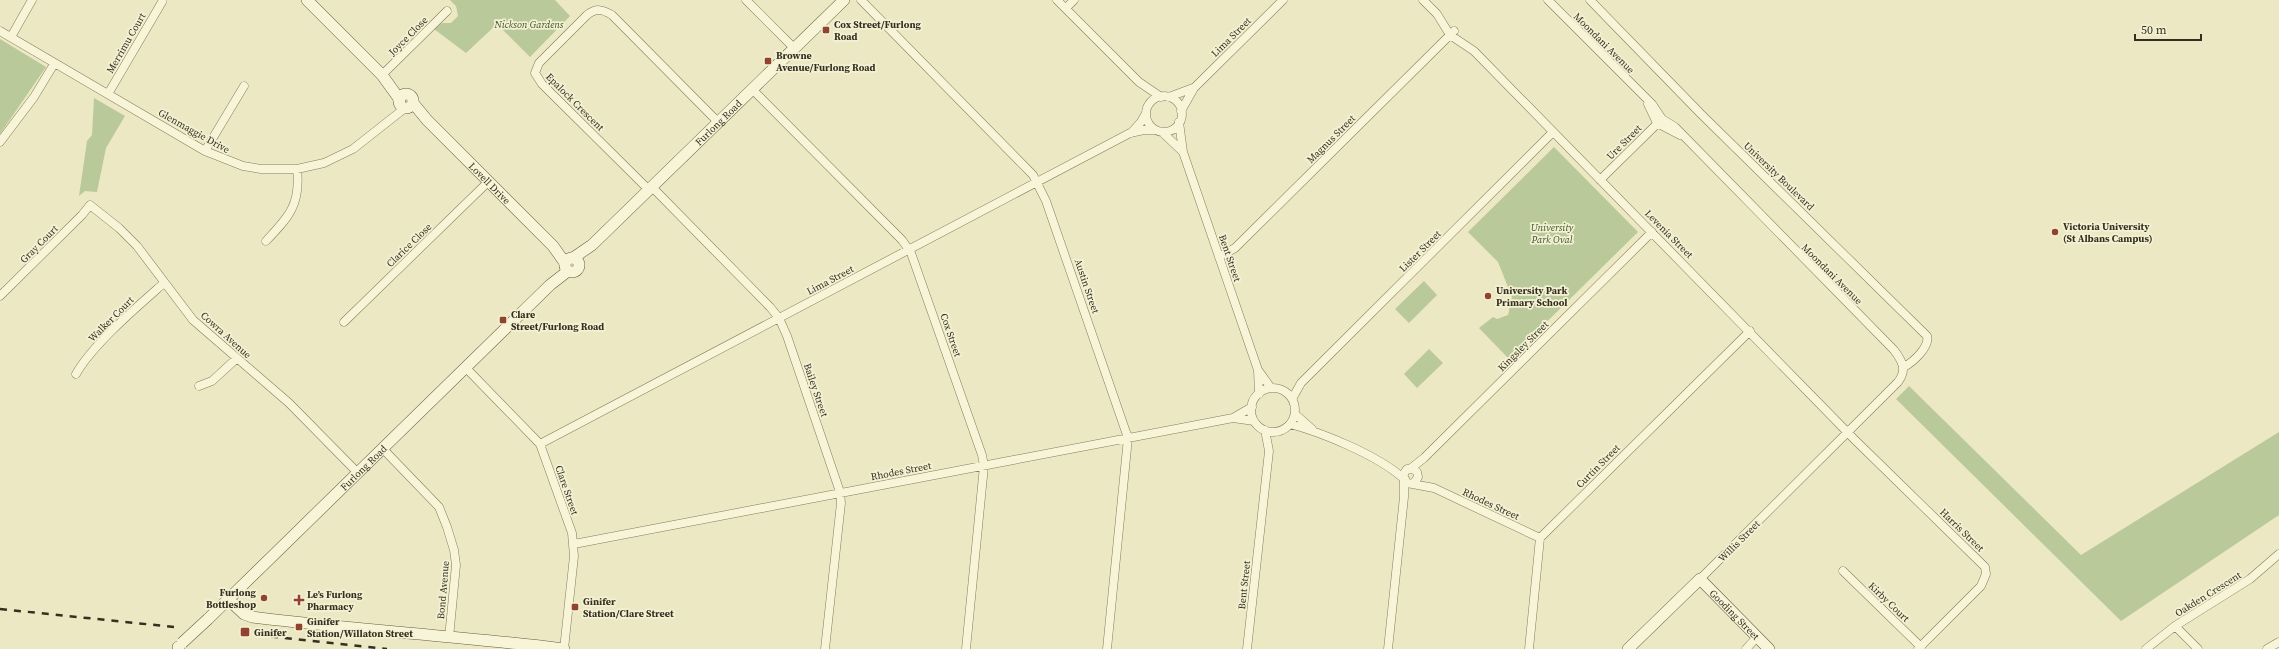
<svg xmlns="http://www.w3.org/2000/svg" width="2279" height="649" viewBox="0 0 2279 649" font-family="'Source Serif 4',serif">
<rect width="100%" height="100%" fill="#ece8c4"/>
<path fill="#b9c999" d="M 450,0 L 555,0 L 570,16 L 530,57 L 497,24 L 466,53 L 434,29 L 442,23 L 451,23 L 458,16 L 456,6 Z
M 0,39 L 46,67 L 0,134 Z
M 94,98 L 125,116 L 106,148 L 97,192 L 85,191 L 79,196 L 87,141 L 92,135 Z
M 1554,147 L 1638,232 L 1509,359 L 1479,328 L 1493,317 L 1497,319 L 1508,315 L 1512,297 L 1498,262 L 1468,232 Z
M 1424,281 L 1437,295 L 1409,323 L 1395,309 Z
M 1429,349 L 1443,363 L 1417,388 L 1404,374 Z
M 1909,386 L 2081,555 L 2279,432 L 2279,515 L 2121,621 L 1896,399 Z"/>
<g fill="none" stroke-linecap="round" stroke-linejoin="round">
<g stroke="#857b5b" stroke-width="9">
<path id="street" d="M 746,0 L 794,48
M 861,0 L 1033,175 L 1046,201 L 1128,438 L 1107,649
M 1057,0 L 1139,82 L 1161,97
M 1423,0 L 1437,14 L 1450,35 L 1474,51 L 1855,440 L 1985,567 L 1986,574 L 1981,586 L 1918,649
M 1548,0 L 1652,104 L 1662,119 L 1675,127 L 1894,350 C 1903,362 1907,370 1898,382 L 1700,579
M 1590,0 L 1701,114 L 1927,336 C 1930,347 1913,362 1904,367
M 1066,8 L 1074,0
M 0,31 L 205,151 L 243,166 L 261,169 L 297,169 L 324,163 L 353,149 L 405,108
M 11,37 L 32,0
M 382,75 L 447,11
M 752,89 L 902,240 L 911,253 L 982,455 L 984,466 L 966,649
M 108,94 L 162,2
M1146 114a18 18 0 1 1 36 0a18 18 0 1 1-36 0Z
M 1169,97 L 1193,88
M 1648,104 L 1657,123 L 1680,135
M 1181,111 L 1194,88 L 1283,0
M 1179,122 L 1183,152 L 1258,370 L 1271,388
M 1162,132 L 1182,151
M 1131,133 L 1141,122 L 1146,113
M 0,142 L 34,97 L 54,64
M 205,151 L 244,86
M 1600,180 L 1662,119
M 652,187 L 770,307 L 779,318 L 787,336 L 840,492 L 841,503 L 825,649
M 649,190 L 542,84 L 535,73 L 539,63 L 587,15 C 596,8 602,9 612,15 L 718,122
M 266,241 C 289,217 301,204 297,169
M 1219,257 L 1235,248 L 1454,31
M 0,296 L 82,215 L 90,205 L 119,228 L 137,246 L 193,320 L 289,403 L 358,473
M 344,322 L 488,182
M 466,368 L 540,444 L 572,533 L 574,556 L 564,649
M 1258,370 L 1259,394
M 76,374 C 93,344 138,306 164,283
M 199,386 L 212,381 L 236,359
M1251 410a22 22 0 1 1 44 0a22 22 0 1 1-44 0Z
M 1292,399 L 1301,383 L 1553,132
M 1295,414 L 1312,429
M 1233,418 L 1252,407
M 1290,424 C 1323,433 1377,455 1403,478
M 540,444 L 1130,133 L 1144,130 L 1155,130
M 383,449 L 439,507 L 447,527 L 454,550 L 456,565 L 449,638
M 1410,469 L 1424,458 L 1652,232
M 1414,483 L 1418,477 L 1417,472 L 1413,469 L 1407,469 L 1403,475 L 1407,483 L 1434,488 L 1540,538
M 574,544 L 1233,418 L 1254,421
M 1843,571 L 1921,647
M 2175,626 L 2198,649
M 1247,649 L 1269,451 L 1265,430
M 1388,649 L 1404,497 L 1404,480
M 1529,649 L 1540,538 L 1750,331
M 1746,649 L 1757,637
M 2146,649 L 2175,626 L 2250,579 L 2279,554
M 2267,649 L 2279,642"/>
</g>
<g stroke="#675c3f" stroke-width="12">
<g id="secondary">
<path d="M 307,0 L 382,75 L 400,100"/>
<circle cx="406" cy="101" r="7"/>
<path id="s1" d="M 413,103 L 427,120 L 553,246 L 565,263"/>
<path id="s2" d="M 573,258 L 592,245 L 844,0"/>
<circle cx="572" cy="265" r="7"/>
<path d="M 228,599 L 244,614 L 252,617 C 356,630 461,636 564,649"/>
<path id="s3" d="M 208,619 L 550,285 L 568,271"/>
<path d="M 178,647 L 179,649"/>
<path id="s4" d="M 1628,649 L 1700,579 L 1769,649"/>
</g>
</g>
<use href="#street" stroke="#f7f4d7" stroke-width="8"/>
<use href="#secondary" stroke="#f7f4d7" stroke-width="11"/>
<path stroke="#362f1f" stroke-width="2.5" stroke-dasharray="7 7" stroke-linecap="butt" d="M 0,609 L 174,627
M 257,635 L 387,649"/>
<g stroke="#675c3f" stroke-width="12" stroke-linecap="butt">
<path id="secondary-bridge" d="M 182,643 L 208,619"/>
</g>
<use href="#secondary-bridge" stroke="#f7f4d7" stroke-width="11"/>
</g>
<g fill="#91432f" stroke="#f3f1d3" stroke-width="1.5">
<rect x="822" y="26" width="8" height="8" rx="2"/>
<rect x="764" y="57" width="8" height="8" rx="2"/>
<circle cx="2055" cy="232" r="4"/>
<circle cx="1488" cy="296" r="4"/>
<rect x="499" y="316" width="8" height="8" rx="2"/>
<circle cx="264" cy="598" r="4"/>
<path d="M297 594h4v4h4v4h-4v4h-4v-4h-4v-4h4z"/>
<rect x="571" y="603" width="8" height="8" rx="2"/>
<rect x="295" y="623" width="8" height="8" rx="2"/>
<rect x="240" y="627" width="10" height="10" rx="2"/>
</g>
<g text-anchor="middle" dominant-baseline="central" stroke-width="3.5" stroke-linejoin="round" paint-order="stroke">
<g font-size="10" font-style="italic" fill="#3d5126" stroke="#f3f1d3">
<text x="529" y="24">Nickson Gardens</text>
<text x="1552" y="227">University<tspan x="1552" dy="12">Park Oval</tspan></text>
</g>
<g font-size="10" font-weight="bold" fill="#362f1f" stroke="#f3f1d3" text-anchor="start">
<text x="834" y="24">Cox Street/Furlong<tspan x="834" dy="12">Road</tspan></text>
<text x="776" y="55">Browne<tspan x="776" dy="12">Avenue/Furlong Road</tspan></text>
<text x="2063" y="226">Victoria University<tspan x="2063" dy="12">(St Albans Campus)</tspan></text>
<text x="1496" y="290">University Park<tspan x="1496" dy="12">Primary School</tspan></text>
<text x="511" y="314">Clare<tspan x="511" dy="12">Street/Furlong Road</tspan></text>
<text x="256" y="592" text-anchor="end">Furlong<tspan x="256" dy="12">Bottleshop</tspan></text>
<text x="307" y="594">Le’s Furlong<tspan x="307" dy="12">Pharmacy</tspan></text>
<text x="583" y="601">Ginifer<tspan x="583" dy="12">Station/Clare Street</tspan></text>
<text x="307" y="621">Ginifer<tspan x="307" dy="12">Station/Willaton Street</tspan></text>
<text x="254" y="632">Ginifer</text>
</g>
<g font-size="10" fill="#362f1f" stroke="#f3f1d3">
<text transform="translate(408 36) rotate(-45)">Joyce Close</text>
<text transform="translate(1231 37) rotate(-45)">Lima Street</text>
<text transform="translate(126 43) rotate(-60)">Merrimu Court</text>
<text transform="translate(1604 43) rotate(45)">Moondani Avenue</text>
<text transform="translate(575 102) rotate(45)">Epalock Crescent</text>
<text stroke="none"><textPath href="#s2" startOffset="199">Furlong Road</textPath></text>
<text transform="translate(194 131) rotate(29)">Glenmaggie Drive</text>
<text transform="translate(1331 139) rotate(-45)">Magnus Street</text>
<text transform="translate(1624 142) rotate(-45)">Ure Street</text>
<text transform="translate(1779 176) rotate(44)">University Boulevard</text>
<text stroke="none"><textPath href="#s1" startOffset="111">Lovell Drive</textPath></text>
<text transform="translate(1669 234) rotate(45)">Levenia Street</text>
<text transform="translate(39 244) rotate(-45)">Gray Court</text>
<text transform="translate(409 245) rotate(-44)">Clarice Close</text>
<text transform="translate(1420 251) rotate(-45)">Lister Street</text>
<text transform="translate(1230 258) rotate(71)">Bent Street</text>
<text transform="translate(1832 274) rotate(45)">Moondani Avenue</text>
<text transform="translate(830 280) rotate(-28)">Lima Street</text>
<text transform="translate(1087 286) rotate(71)">Austin Street</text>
<text transform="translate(111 319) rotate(-45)">Walker Court</text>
<text transform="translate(226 335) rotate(42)">Cowra Avenue</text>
<text transform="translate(951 335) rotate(71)">Cox Street</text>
<text transform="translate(1523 346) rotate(-45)">Kingsley Street</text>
<text transform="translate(816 390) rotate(71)">Bailey Street</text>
<text transform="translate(1598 466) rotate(-45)">Curtin Street</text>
<text stroke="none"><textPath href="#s3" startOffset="217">Furlong Road</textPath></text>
<text transform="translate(901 471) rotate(-11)">Rhodes Street</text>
<text transform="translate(567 490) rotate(71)">Clare Street</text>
<text transform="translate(1491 504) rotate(25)">Rhodes Street</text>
<text transform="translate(1962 530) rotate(44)">Harris Street</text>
<text transform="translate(1739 541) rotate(-45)">Willis Street</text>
<text transform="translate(1244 585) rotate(-84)">Bent Street</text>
<text transform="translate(443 590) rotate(-85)">Bond Avenue</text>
<text transform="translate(2208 594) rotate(-32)">Oakden Crescent</text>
<text transform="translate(1889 602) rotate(44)">Kirby Court</text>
<text stroke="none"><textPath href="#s4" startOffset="150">Gooding Street</textPath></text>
</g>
</g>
<path d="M2135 34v6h66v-6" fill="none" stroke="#362f1f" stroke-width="2"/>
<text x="2141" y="34" font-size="12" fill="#362f1f" stroke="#f3f1d3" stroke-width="3" paint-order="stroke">50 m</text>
</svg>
